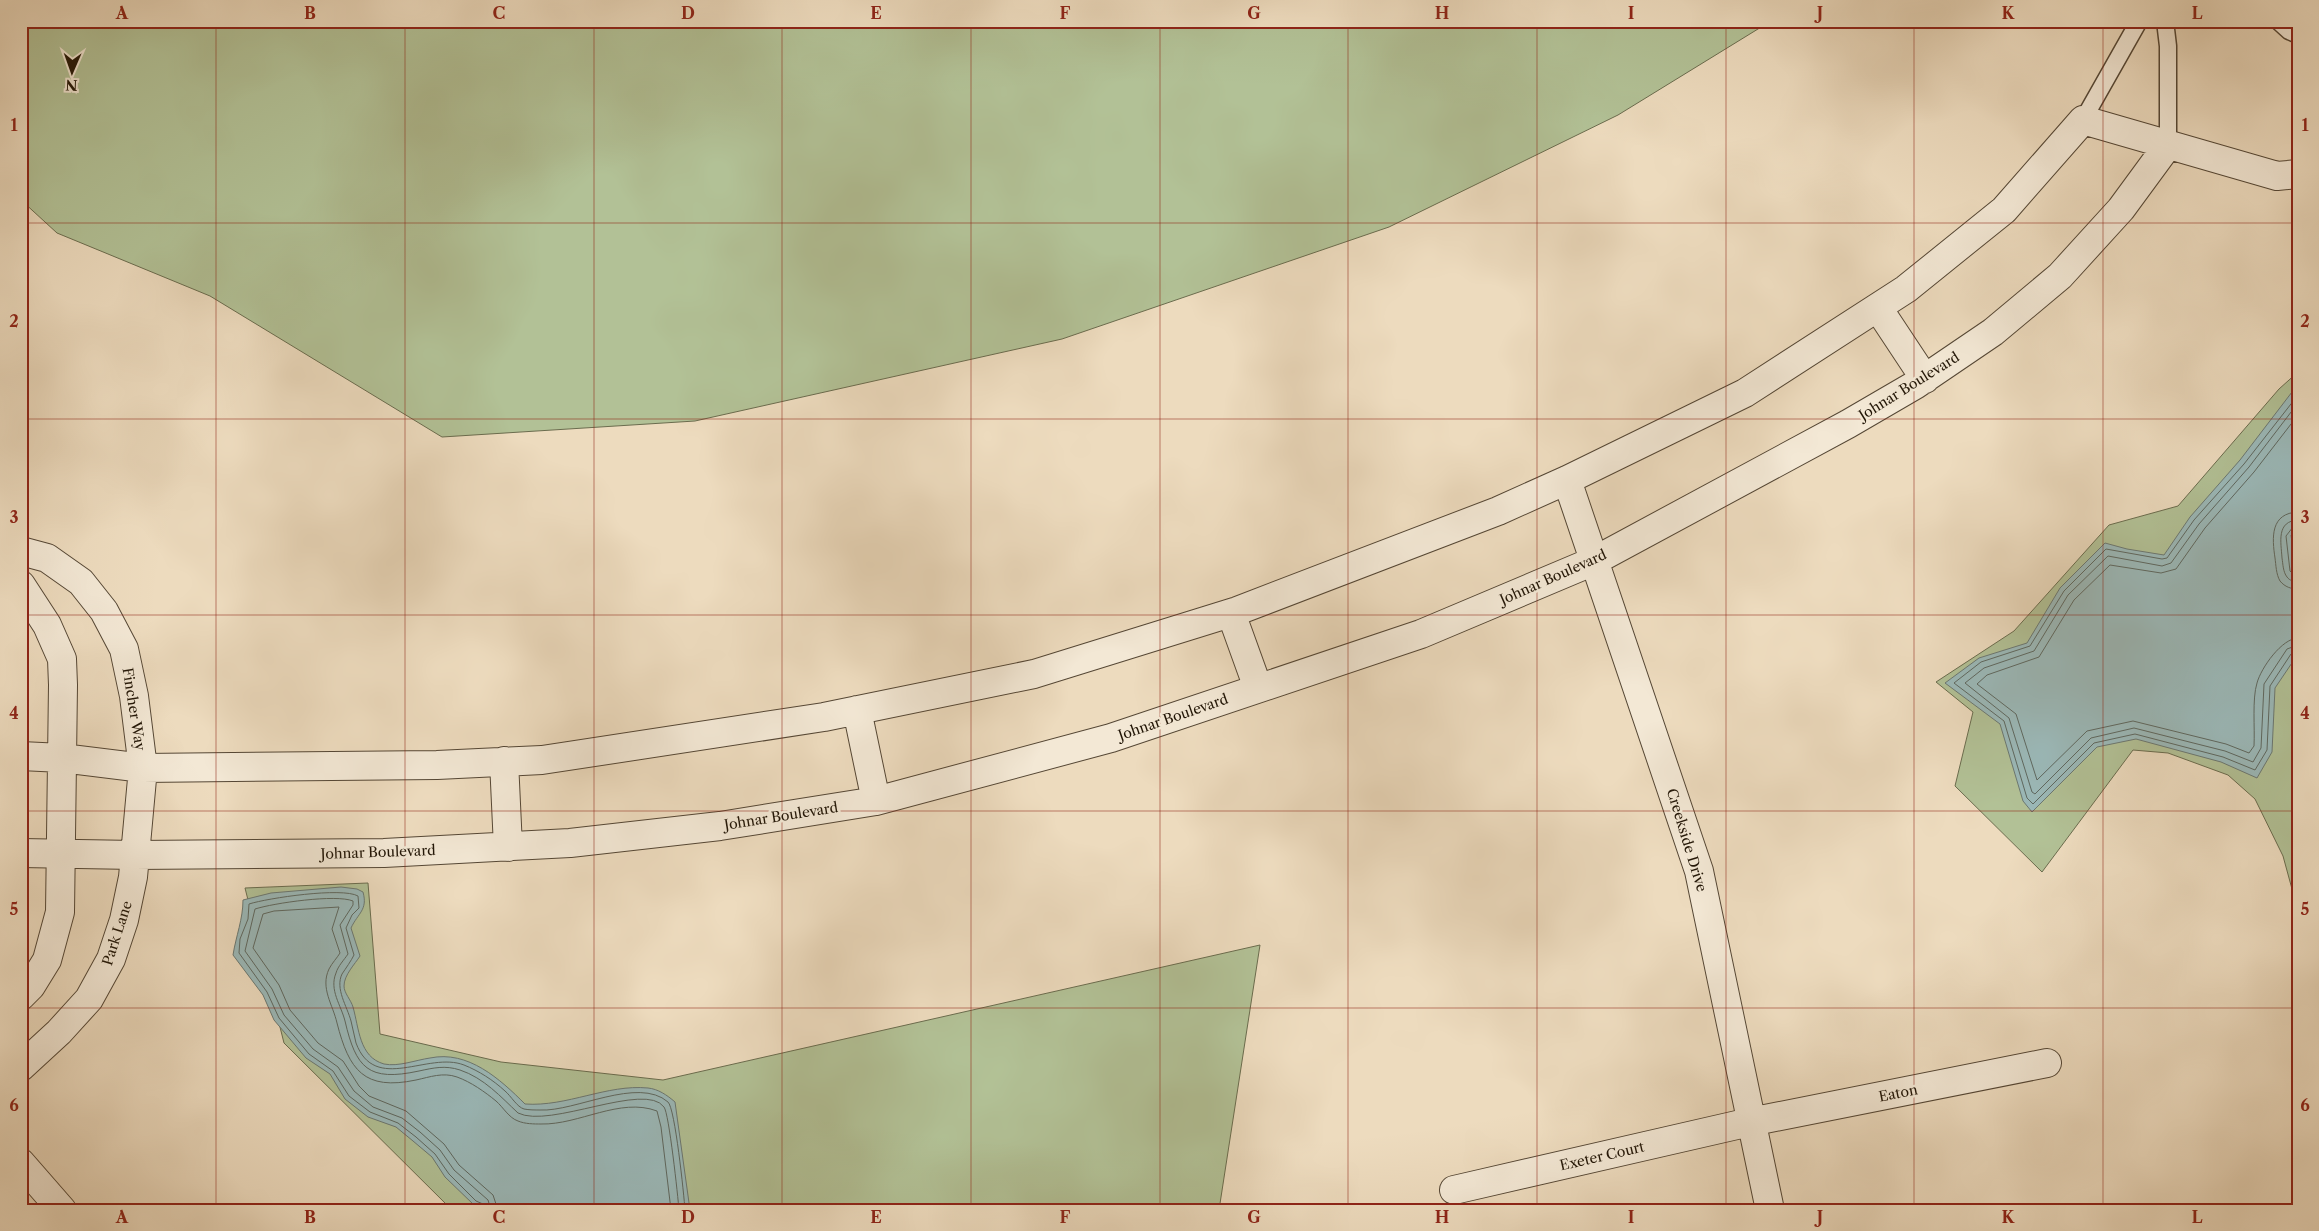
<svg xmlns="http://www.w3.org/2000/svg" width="2319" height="1231" viewBox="0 0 2319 1231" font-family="'Libre Caslon Text',serif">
<rect width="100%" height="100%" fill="#eddbbe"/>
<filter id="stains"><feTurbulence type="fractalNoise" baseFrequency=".004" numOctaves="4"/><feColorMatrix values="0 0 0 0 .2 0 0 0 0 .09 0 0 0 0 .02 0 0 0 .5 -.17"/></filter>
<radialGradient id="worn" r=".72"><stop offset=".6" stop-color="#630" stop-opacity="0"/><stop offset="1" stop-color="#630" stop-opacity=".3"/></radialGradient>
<path fill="#b2c196" stroke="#6a6c4e" d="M 25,21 L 1771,21 L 1618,115 L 1389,227 L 1062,339 L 695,421 L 442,437 L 210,296 L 57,233 L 21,200 L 21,47 Z
M 2298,372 L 2298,911 L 2283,856 L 2255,799 L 2228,775 L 2168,753 L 2133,750 L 2042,872 L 1955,786 L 1973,712 L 1936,682 L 2014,631 L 2109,525 L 2178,506 L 2279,389 Z
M 368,883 L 380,1034 L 501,1062 L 663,1080 L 1260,945 L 1219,1210 L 452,1210 L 284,1043 L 245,888 Z"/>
<path fill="#9bb9b9" stroke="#6b7872" d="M 2298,390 L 2298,529 L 2291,535 L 2298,588 L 2298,654 L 2275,688 L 2272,752 L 2257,778 L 2221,762 L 2136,739 L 2097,747 L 2032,812 L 2023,801 L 2000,724 L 1945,683 L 1979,658 L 2027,643 L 2060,588 L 2105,543 L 2127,549 L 2164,555 L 2190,517 L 2240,460 L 2292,392 Z
M 341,887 L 357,889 L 363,892 C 368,910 358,913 351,928 L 360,956 C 355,964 344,975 344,986 C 344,993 351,1000 353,1007 C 359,1028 359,1057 384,1064 C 398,1067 416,1060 430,1058 C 468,1050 500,1079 525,1104 C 567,1107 607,1084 648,1088 C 658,1089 667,1095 675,1102 L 690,1210 L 484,1210 L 474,1205 L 445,1177 L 432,1157 L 413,1141 L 396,1127 L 368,1117 L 345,1099 L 330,1074 L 306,1058 L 274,1020 L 263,995 L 233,955 C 236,936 243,919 243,900 L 271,893 Z"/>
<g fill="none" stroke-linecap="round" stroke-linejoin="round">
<path stroke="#5e6860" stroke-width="1" d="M 2298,395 L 2244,464 L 2194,520 L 2167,558 L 2162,559 L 2106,549 L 2064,591 L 2030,646 L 1981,662 L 1954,683 L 2004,721 L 2027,798 L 2033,804 L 2094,743 L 2135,734 L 2223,757 L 2255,770 L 2267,750 L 2270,686 L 2291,654 L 2298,652
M 2298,403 L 2249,467 L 2199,524 L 2171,563 L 2162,566 L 2108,556 L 2068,595 L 2034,651 L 1984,668 L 1965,683 L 2009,718 L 2032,792 L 2035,794 L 2091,738 L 2134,728 L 2225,751 L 2253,762 L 2261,748 L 2264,684 L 2287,649 L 2298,645
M 2298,415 L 2254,472 L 2205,528 L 2176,569 L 2161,573 L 2110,565 L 2074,600 L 2039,657 L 1987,675 L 1977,684 L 2016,714 L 2037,780 L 2087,731 L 2133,721 L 2226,744 L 2249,753 L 2254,746 C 2255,728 2252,699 2257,683 C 2261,668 2282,638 2298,638
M 2298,512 C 2270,513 2272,538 2275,558 C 2276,565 2276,574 2280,581 C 2285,587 2291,589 2298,589
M 2298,520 C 2276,521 2281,542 2282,558 C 2283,564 2283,572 2287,577 C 2290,581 2293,581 2298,581
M 2298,526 L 2293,527 L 2286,536 L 2290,571 L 2293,574 L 2298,575
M 484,1210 L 483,1204 L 476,1201 L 449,1174 L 435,1154 L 416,1137 L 398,1123 L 370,1112 L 349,1096 L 333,1071 L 309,1054 L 279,1018 L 267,992 L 239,953 L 240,939 L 248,919 L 249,904 C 268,898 342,887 358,896 L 359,908 L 352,915 L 346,928 L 354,955 C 351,961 346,968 342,974 C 335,989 347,1006 351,1021 C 353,1028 354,1036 356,1043 C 375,1094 428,1051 464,1065 C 479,1071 493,1080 505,1091 C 511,1096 517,1107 524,1109 C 529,1110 535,1110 540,1110 C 575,1112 638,1076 668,1102 C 675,1108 684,1195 685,1210
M 491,1210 L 488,1200 L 454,1170 L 440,1150 L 420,1132 L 402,1118 L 373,1107 L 354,1091 L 338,1067 L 313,1049 L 284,1015 L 272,989 L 245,951 L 255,909 C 274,903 336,894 353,901 L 353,905 L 340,925 L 348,954 C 344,960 338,966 336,973 C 329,990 341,1005 345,1021 C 356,1068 368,1082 419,1071 C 433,1068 445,1065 460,1070 C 484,1078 501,1097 518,1113 C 550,1129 645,1081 664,1107 C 669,1113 678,1197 679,1210
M 498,1210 L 493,1195 L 459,1165 L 444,1144 L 406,1111 L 369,1096 L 359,1086 L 343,1061 L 318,1043 L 290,1010 L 279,985 L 253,948 L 263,914 L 274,911 L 339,907 L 332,929 L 340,953 C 337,958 332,963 329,969 C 320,988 333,1005 337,1023 C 349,1070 364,1091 416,1080 C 430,1077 443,1072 457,1077 C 471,1082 485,1092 496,1101 C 503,1107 509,1118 518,1121 C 525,1124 534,1124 541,1124 C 579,1125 620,1097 657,1111 L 661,1127 L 671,1210"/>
<g stroke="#554735" stroke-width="19">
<path id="service" d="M 2165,21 L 2168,46 L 2168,145
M 2278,21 L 2289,31 L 2298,35
M 2083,120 L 2139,21"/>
</g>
<g stroke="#554735" stroke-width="30">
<path id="minor" d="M 1878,308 L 1925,379
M 1567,480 L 1699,871 L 1770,1210
M 21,551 L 47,558 L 81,582 L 104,611 L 124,649 L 134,696 L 143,768 L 133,877 L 124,920 L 111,959 L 89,999 L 59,1032 L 21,1067
M 21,585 L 47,625 L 62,659 L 63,685 L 60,912 L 47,960 L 31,986 L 21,996
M 1231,613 L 1258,688
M 857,710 L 876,801
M 21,756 L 62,758 L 143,768 L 437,765 L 542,760 L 824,717 L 1034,674 L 1237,611 L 1498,511 L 1567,480 L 1745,393 L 1906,289 L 2004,210 L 2083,120 L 2277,176 L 2298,174
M 504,761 L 508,847
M 21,853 L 135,855 L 384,853 L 570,843 L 720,826 L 876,801 L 1111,738 L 1421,634 L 1594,561 L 1848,424 L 1915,385 L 1993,332 L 2060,276 L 2121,209 L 2168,145
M 21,1163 L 62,1210
M 1454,1190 L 1750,1122 L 2047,1063"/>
</g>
<use href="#service" stroke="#f3e8d5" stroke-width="16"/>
<use href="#minor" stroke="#f3e8d5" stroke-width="28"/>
</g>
<path fill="none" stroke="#8f2418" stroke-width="1" stroke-opacity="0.55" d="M 216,21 L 216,1210M 405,21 L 405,1210M 594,21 L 594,1210M 782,21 L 782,1210M 971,21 L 971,1210M 1160,21 L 1160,1210M 1348,21 L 1348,1210M 1537,21 L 1537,1210M 1726,21 L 1726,1210M 1914,21 L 1914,1210M 2103,21 L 2103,1210M 21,223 L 2298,223M 21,419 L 2298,419M 21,615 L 2298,615M 21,811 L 2298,811M 21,1008 L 2298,1008"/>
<g text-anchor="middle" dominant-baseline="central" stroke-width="5" stroke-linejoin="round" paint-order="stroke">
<g font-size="14" fill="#221607" stroke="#f3e8d5">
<text transform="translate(1909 386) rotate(-32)">Johnar Boulevard</text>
<text transform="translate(1553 577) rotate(-24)">Johnar Boulevard</text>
<text transform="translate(134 709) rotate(81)">Fincher Way</text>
<text transform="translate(1173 717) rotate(-19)">Johnar Boulevard</text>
<text transform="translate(781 816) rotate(-9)">Johnar Boulevard</text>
<text transform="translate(1687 840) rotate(73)">Creekside Drive</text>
<text transform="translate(378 852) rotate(-2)">Johnar Boulevard</text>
<text transform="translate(117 933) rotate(-72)">Park Lane</text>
<text transform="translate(1898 1093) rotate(-11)">Eaton</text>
<text transform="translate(1602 1156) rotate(-13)">Exeter Court</text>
</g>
</g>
<rect width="2319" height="1231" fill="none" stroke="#eddbbe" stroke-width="55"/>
<g transform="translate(72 72) rotate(182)" stroke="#f3e8d5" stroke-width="4" paint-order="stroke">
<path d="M0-4L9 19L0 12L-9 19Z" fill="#221607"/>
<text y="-8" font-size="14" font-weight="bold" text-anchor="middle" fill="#221607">N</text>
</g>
<rect x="28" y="28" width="2264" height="1176" fill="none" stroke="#8f2418" stroke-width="2"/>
<g font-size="16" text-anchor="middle" font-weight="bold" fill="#8f2418">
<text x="122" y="19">A</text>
<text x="310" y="19">B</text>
<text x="499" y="19">C</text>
<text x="688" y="19">D</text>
<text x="876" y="19">E</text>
<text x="1065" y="19">F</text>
<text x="1254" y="19">G</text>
<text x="1442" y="19">H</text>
<text x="1631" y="19">I</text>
<text x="1820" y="19">J</text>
<text x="2008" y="19">K</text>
<text x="2197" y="19">L</text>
<text x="14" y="131">1</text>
<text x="2305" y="131">1</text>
<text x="14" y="327">2</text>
<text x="2305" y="327">2</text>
<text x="14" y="523">3</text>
<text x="2305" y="523">3</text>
<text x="14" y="719">4</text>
<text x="2305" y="719">4</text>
<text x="14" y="915">5</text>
<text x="2305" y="915">5</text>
<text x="14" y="1111">6</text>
<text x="2305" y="1111">6</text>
<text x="122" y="1223">A</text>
<text x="310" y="1223">B</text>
<text x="499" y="1223">C</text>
<text x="688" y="1223">D</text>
<text x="876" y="1223">E</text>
<text x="1065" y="1223">F</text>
<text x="1254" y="1223">G</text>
<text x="1442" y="1223">H</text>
<text x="1631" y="1223">I</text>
<text x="1820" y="1223">J</text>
<text x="2008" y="1223">K</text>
<text x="2197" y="1223">L</text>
</g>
<rect width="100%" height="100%" filter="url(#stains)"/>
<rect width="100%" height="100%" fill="url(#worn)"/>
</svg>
